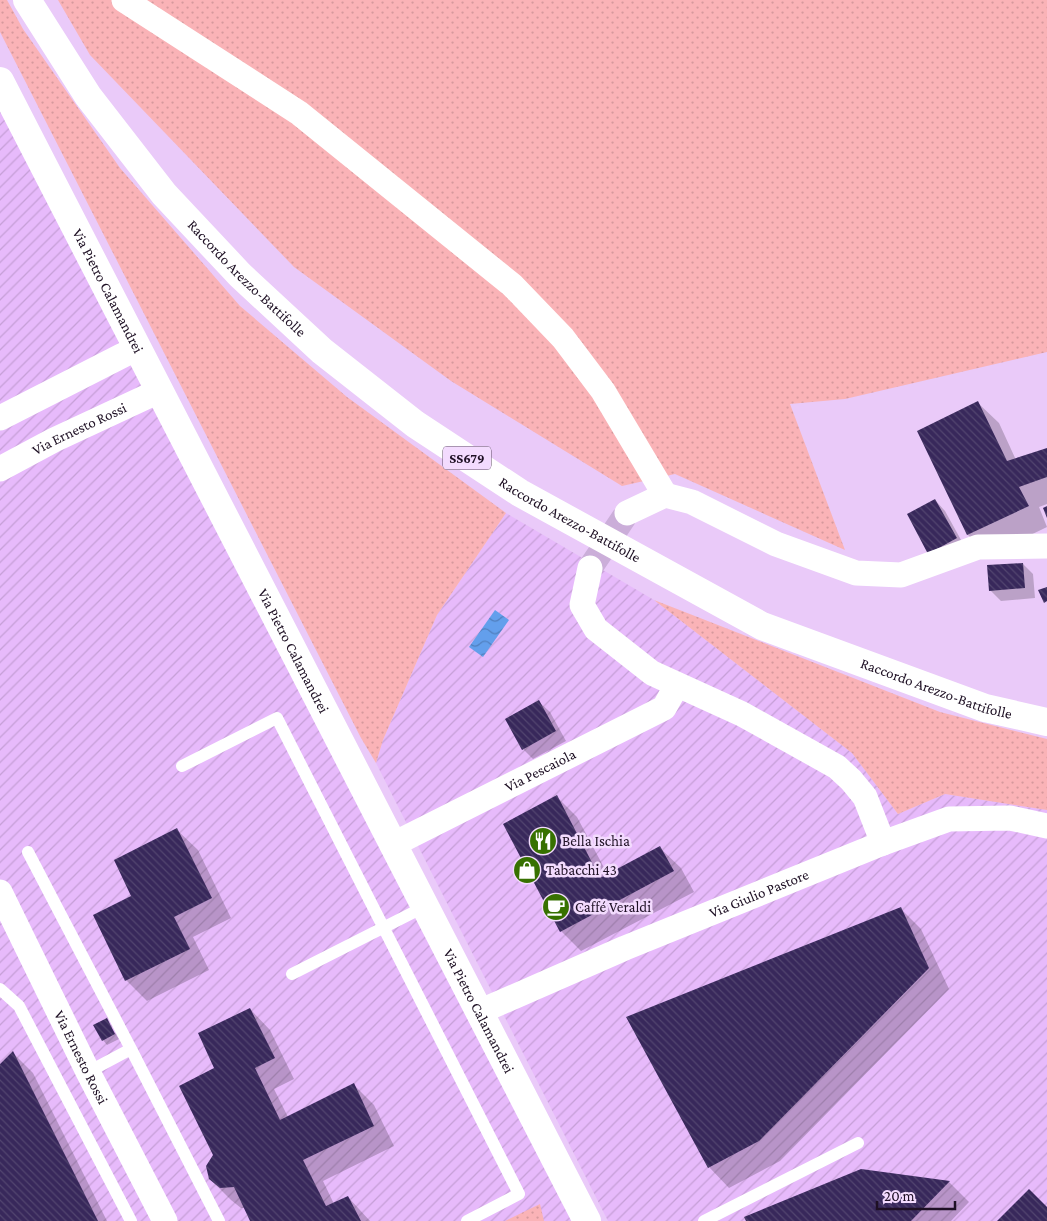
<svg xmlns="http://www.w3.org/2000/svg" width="1047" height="1221" viewBox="0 0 1047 1221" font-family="'Crimson Pro',serif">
<defs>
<pattern id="industrial-furrows" width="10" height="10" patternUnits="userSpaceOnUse" patternTransform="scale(1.25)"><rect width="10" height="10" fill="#e7bafb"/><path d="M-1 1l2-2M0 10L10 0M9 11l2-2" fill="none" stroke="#c69fd7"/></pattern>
<pattern id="grass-dots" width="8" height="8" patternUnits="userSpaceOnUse" patternTransform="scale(1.25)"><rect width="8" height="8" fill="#fab3b7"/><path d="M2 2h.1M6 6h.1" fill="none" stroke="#d6999d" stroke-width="1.8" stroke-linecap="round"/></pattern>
<pattern id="water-waves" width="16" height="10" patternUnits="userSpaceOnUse" patternTransform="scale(1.25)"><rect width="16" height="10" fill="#639fec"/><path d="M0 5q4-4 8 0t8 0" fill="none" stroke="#5180bf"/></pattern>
<pattern id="building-back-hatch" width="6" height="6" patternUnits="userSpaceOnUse" patternTransform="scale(1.25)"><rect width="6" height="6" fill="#38285b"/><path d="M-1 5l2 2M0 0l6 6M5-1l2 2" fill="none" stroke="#52456f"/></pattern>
</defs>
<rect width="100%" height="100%" fill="#eacaf9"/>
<path fill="url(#industrial-furrows)" d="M 0,81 L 587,1221 L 0,1221 Z
M 506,513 L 654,600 L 852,753 L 898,814 L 945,794 L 1047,810 L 1047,1221 L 608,1221 L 376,763 L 383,740 L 437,615 Z"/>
<path fill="url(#grass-dots)" d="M 0,0 L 7,0 L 23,29 L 120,168 L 240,306 L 347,397 L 506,513 L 437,615 L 383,740 L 376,763 L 361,738 L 0,32 Z
M 58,0 L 1047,0 L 1047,352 L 845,399 L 790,404 L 845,550 L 675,474 L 622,486 L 451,381 L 294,267 L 90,55 Z
M 654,600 L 940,712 L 1047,739 L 1047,810 L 945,794 L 898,814 L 852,753 Z
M 540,1204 L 544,1221 L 505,1221 Z"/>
<path fill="url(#water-waves)" d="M 495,610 L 509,620 L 483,657 L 469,647 Z"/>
<path fill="#0003" d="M 978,403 L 999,423 L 1016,460 L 1047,449 L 1047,504 L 1039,507 L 1047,527 L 989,555 L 968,535 L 919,431 Z
M 935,500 L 945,511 L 966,549 L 940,564 Z
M 1023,564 L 1033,574 L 1035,598 L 1001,601 L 990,590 Z
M 539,702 L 550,712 L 566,741 L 533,759 L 523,749 Z
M 557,797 L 577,817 L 608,875 L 660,848 L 681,868 L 694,892 L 581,951 L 561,931 Z
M 177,830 L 198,850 L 231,918 L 193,937 L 209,970 L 147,1001 L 126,980 L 94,916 L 133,897 Z
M 900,908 L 921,929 L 949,989 L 780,1161 L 729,1188 L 709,1167 Z
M 250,1009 L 270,1030 L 294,1079 L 274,1089 L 288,1117 L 354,1085 L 374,1105 L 394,1146 L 323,1181 L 334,1204 L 348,1197 L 370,1221 L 251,1221 L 245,1208 L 241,1208 L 231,1200 L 210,1179 L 215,1155 L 216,1069 Z
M 106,1020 L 119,1039 L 107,1045 L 103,1040 Z
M 13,1053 L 33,1073 L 107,1221 L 0,1221 L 0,1065 Z
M 861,1170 L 949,1182 L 969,1202 L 951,1221 L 747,1221 Z"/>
<path fill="url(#building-back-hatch)" d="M 978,401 L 1007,461 L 1047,448 L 1047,477 L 1019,487 L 1029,506 L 967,535 L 917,431 Z
M 935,499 L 957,538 L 928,554 L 907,514 Z
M 1047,506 L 1047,518 L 1043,508 Z
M 1023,563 L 1025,588 L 989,591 L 987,565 Z
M 1047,587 L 1047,601 L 1044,603 L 1038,590 Z
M 539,700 L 556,731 L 522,750 L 505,719 Z
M 557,795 L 600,878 L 660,846 L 674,871 L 560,932 L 503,824 Z
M 177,828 L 212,898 L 174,917 L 190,949 L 125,981 L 93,915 L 131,896 L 114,860 Z
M 901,907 L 929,968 L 759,1141 L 708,1168 L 626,1017 Z
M 250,1008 L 275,1058 L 255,1068 L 280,1120 L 354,1083 L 374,1126 L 303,1160 L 326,1206 L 348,1196 L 361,1221 L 250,1221 L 234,1187 L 220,1188 L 209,1179 L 206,1166 L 213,1155 L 179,1086 L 214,1068 L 198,1033 Z
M 107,1018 L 115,1034 L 102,1041 L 93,1025 Z
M 13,1051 L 98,1221 L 0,1221 L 0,1064 Z
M 861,1169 L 950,1181 L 911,1221 L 746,1221 L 744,1217 Z
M 1029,1189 L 1047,1207 L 1047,1221 L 997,1221 Z"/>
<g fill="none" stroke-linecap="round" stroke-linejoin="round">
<path stroke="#cbaed9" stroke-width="25" stroke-dasharray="25 12" stroke-linecap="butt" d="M 590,568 L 627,513"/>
<path stroke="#fff" stroke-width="12" d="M 182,766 L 277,718 L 519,1194 L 467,1221
M 28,852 L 131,1049
M 292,974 L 424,907
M 0,989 L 19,1006 L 131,1221
M 88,1072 L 131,1049 L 219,1221
M 704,1221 L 858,1143"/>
<g stroke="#fff" stroke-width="25">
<path d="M 124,0 L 299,113 L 512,285 L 563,338 L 603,391 L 665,495 L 627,513"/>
<path d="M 0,418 L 137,348"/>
<path id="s1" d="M 0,469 L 54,440 L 159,391"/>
<path d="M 665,495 L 692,502 L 776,544 L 856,573 L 901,575 L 978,547 L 1047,546"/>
<path d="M 590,568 L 582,605 L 596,629 L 652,673 L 742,714 L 837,767 L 851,780 L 865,797 L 883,843"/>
<path id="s2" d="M 392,845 L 664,708 L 677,685"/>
<path id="s3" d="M 0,892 L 88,1072 L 165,1221"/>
<path id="s4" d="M 479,1012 L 625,948 L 883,843 L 949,819 L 1010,818 L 1047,826"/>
</g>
<path stroke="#fff" stroke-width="28" id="s5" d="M 0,81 L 587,1221"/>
<path stroke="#fff" stroke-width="28" id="s6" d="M 27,0 L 88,96 L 164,194 L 240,275 L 322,351 L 415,424 L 520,493 L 762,626 L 985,708 L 1047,722"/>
</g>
<defs>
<g id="restaurant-disc" transform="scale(1.4375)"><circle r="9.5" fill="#377100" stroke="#f3dbfe"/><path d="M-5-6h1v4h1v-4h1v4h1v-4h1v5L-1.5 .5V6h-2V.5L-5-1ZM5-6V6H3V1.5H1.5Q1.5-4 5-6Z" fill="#fff"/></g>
<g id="shop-disc" transform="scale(1.4375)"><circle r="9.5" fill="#377100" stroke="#f3dbfe"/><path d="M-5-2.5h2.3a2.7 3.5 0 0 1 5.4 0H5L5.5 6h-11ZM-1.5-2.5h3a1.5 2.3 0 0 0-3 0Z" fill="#fff"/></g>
<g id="cafe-disc" transform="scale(1.4375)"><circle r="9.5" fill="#377100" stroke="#f3dbfe"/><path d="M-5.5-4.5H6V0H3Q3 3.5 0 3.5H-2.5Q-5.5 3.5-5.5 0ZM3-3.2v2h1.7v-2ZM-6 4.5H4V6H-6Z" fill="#fff"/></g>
</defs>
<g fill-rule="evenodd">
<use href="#restaurant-disc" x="543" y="841"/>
<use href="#shop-disc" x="527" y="870"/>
<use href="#cafe-disc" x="556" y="907"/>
</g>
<g text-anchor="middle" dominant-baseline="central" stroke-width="5" stroke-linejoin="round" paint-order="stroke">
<rect fill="#f3dbfe" stroke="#5e4d65" stroke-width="1" x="443" y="446.5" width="48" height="23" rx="4"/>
<g font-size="14" font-weight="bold" fill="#1e1024">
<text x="467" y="458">SS679</text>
</g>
<g font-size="15" fill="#1e1024" stroke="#f3dbfe">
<text stroke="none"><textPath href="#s6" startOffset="356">Raccordo Arezzo-Battifolle</textPath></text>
<text stroke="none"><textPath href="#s5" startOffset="236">Via Pietro Calamandrei</textPath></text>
<text stroke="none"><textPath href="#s1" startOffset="89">Via Ernesto Rossi</textPath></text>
<text stroke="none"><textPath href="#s6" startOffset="761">Raccordo Arezzo-Battifolle</textPath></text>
<text stroke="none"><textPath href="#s5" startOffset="641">Via Pietro Calamandrei</textPath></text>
<text stroke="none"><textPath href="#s6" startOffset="1166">Raccordo Arezzo-Battifolle</textPath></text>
<text stroke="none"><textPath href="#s2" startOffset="166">Via Pescaiola</textPath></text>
<text stroke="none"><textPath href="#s4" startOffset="304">Via Giulio Pastore</textPath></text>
<text stroke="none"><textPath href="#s5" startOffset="1046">Via Pietro Calamandrei</textPath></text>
<text stroke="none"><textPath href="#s3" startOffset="184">Via Ernesto Rossi</textPath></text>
</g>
<g font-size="15" fill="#1e1024" stroke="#f3dbfe" text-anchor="start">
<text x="562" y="841">Bella Ischia</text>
<text x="546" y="870">Tabacchi 43</text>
<text x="575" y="907">Caffé Veraldi</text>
</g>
</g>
<path d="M877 1201v8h78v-8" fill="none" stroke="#1e1024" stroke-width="2.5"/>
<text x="884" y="1201" font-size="15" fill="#1e1024" stroke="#f3dbfe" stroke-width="4" paint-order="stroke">20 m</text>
</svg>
